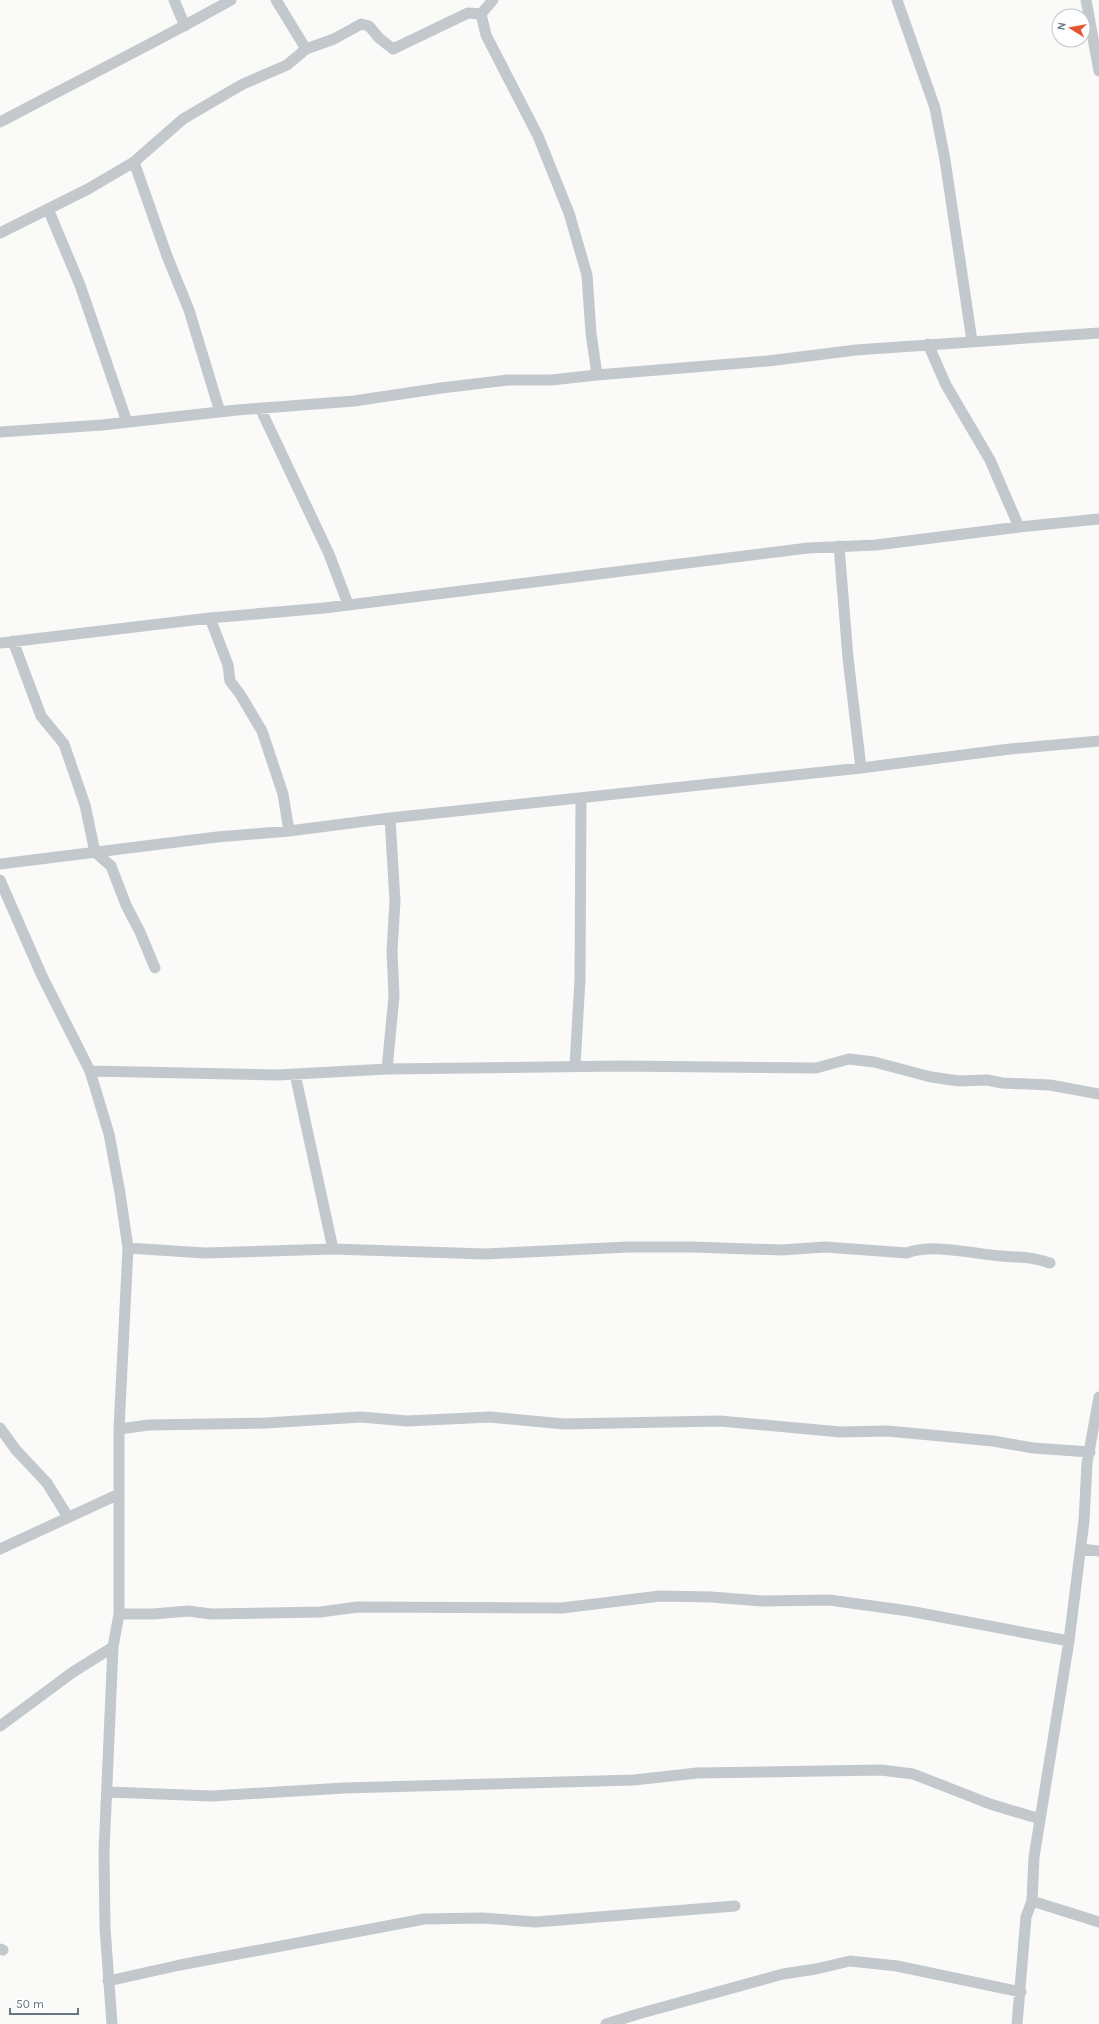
<svg xmlns="http://www.w3.org/2000/svg" width="1099" height="2024" viewBox="0 0 1099 2024" font-family="Karla,sans-serif">
<rect width="100%" height="100%" fill="#fafaf8"/>
<g fill="none" stroke-linecap="round" stroke-linejoin="round">
<path stroke="#c3c8cc" stroke-width="11" d="M 174,0 L 185,26
M 276,0 L 306,49
M 493,0 L 481,14 L 486,35 L 538,136 L 569,213 L 587,275 L 591,333 L 597,375 L 768,361 L 856,350 L 1099,333
M 897,0 L 935,108 L 945,160 L 972,341
M 1086,0 L 1099,71
M 0,122 C 77,81 155,43 231,0
M 134,162 L 183,119 L 200,109 L 243,84 L 287,65 L 306,49 L 334,39 L 361,24 L 369,26 L 379,38 L 393,49 L 468,13 L 481,14
M 48,209 L 80,285 L 127,422
M 0,233 L 88,189 L 134,162 L 167,256 L 189,310 L 220,412
M 928,344 L 946,385 L 990,460 L 1019,527
M 260,408 L 329,554 L 348,604
M 0,432 L 102,425 L 237,410 L 354,401 L 441,388 L 508,380 L 551,380 L 597,375
M 839,546 L 848,658 L 861,768
M 210,618 L 228,665 L 230,681 L 240,694 L 262,731 L 283,794 L 289,831
M 13,641 L 41,716 L 64,744 L 85,805 L 95,852 L 111,866 L 126,905 L 140,932 L 155,968
M 0,643 L 210,618 L 324,608 L 808,548 L 876,545 L 1019,527 L 1099,519
M 0,864 L 217,837 L 289,831 L 390,818 L 861,768 L 1010,749 L 1099,741
M 0,880 L 42,976 L 90,1071 L 109,1134 L 120,1193 L 128,1248 L 119,1429 L 119,1614 L 113,1647 L 104,1852 L 105,1928 L 112,2024
M 575,1066 L 580,979 L 581,798
M 387,1069 L 394,996 L 392,951 L 395,901 L 390,818
M 90,1071 L 278,1075 L 387,1069 L 620,1066 L 816,1068 L 849,1059 L 874,1062 L 931,1077 L 959,1081 L 987,1080 L 1002,1083 L 1050,1085 L 1099,1094
M 295,1074 L 333,1249
M 128,1248 L 205,1253 L 333,1249 L 485,1254 L 628,1247 L 692,1247 L 782,1250 L 825,1247 L 907,1253 C 933,1243 973,1254 1001,1256 C 1021,1258 1030,1256 1050,1263
M 0,1428 L 16,1450 L 47,1483 L 68,1517
M 119,1429 L 149,1425 L 266,1423 L 361,1417 L 407,1421 L 490,1417 L 564,1424 L 720,1421 L 840,1432 L 887,1431 L 941,1436 L 993,1441 L 1033,1448 L 1090,1452
M 0,1549 L 119,1494
M 1081,1549 L 1099,1551
M 119,1614 L 153,1614 L 188,1611 L 211,1614 L 320,1612 L 358,1607 L 562,1608 L 660,1596 L 711,1597 L 762,1601 L 829,1600 L 909,1611 L 1069,1641
M 0,1726 L 73,1672 L 113,1647
M 108,1792 L 212,1796 L 344,1788 L 634,1780 L 697,1773 L 881,1770 L 913,1774 L 990,1804 L 1040,1819
M 1032,1901 L 1099,1922
M 0,1949 L 3,1950
M 108,1981 L 180,1965 L 424,1919 L 482,1918 L 536,1922 L 735,1906
M 606,2024 L 638,2014 L 783,1974 L 816,1969 L 850,1961 L 897,1966 L 1021,1992
M 1017,2024 L 1026,1917 L 1032,1901 L 1034,1857 L 1069,1641 L 1084,1521 L 1087,1463 L 1099,1397"/>
</g>
<g transform="translate(1071 28) rotate(281)"><circle r="19" fill="#ffffff" stroke="#c1c8cd"/>
<path d="M0-3L7 15L0 10L-7 15Z" fill="#e4572e"/>
<text y="-6" font-size="11" font-weight="bold" text-anchor="middle" fill="#657683">N</text>
</g>
<path d="M10 2008v6h68v-6" fill="none" stroke="#657683" stroke-width="2"/>
<text x="16" y="2008" font-size="12" fill="#657683" stroke="#ffffff" stroke-width="3" paint-order="stroke">50 m</text>
</svg>
